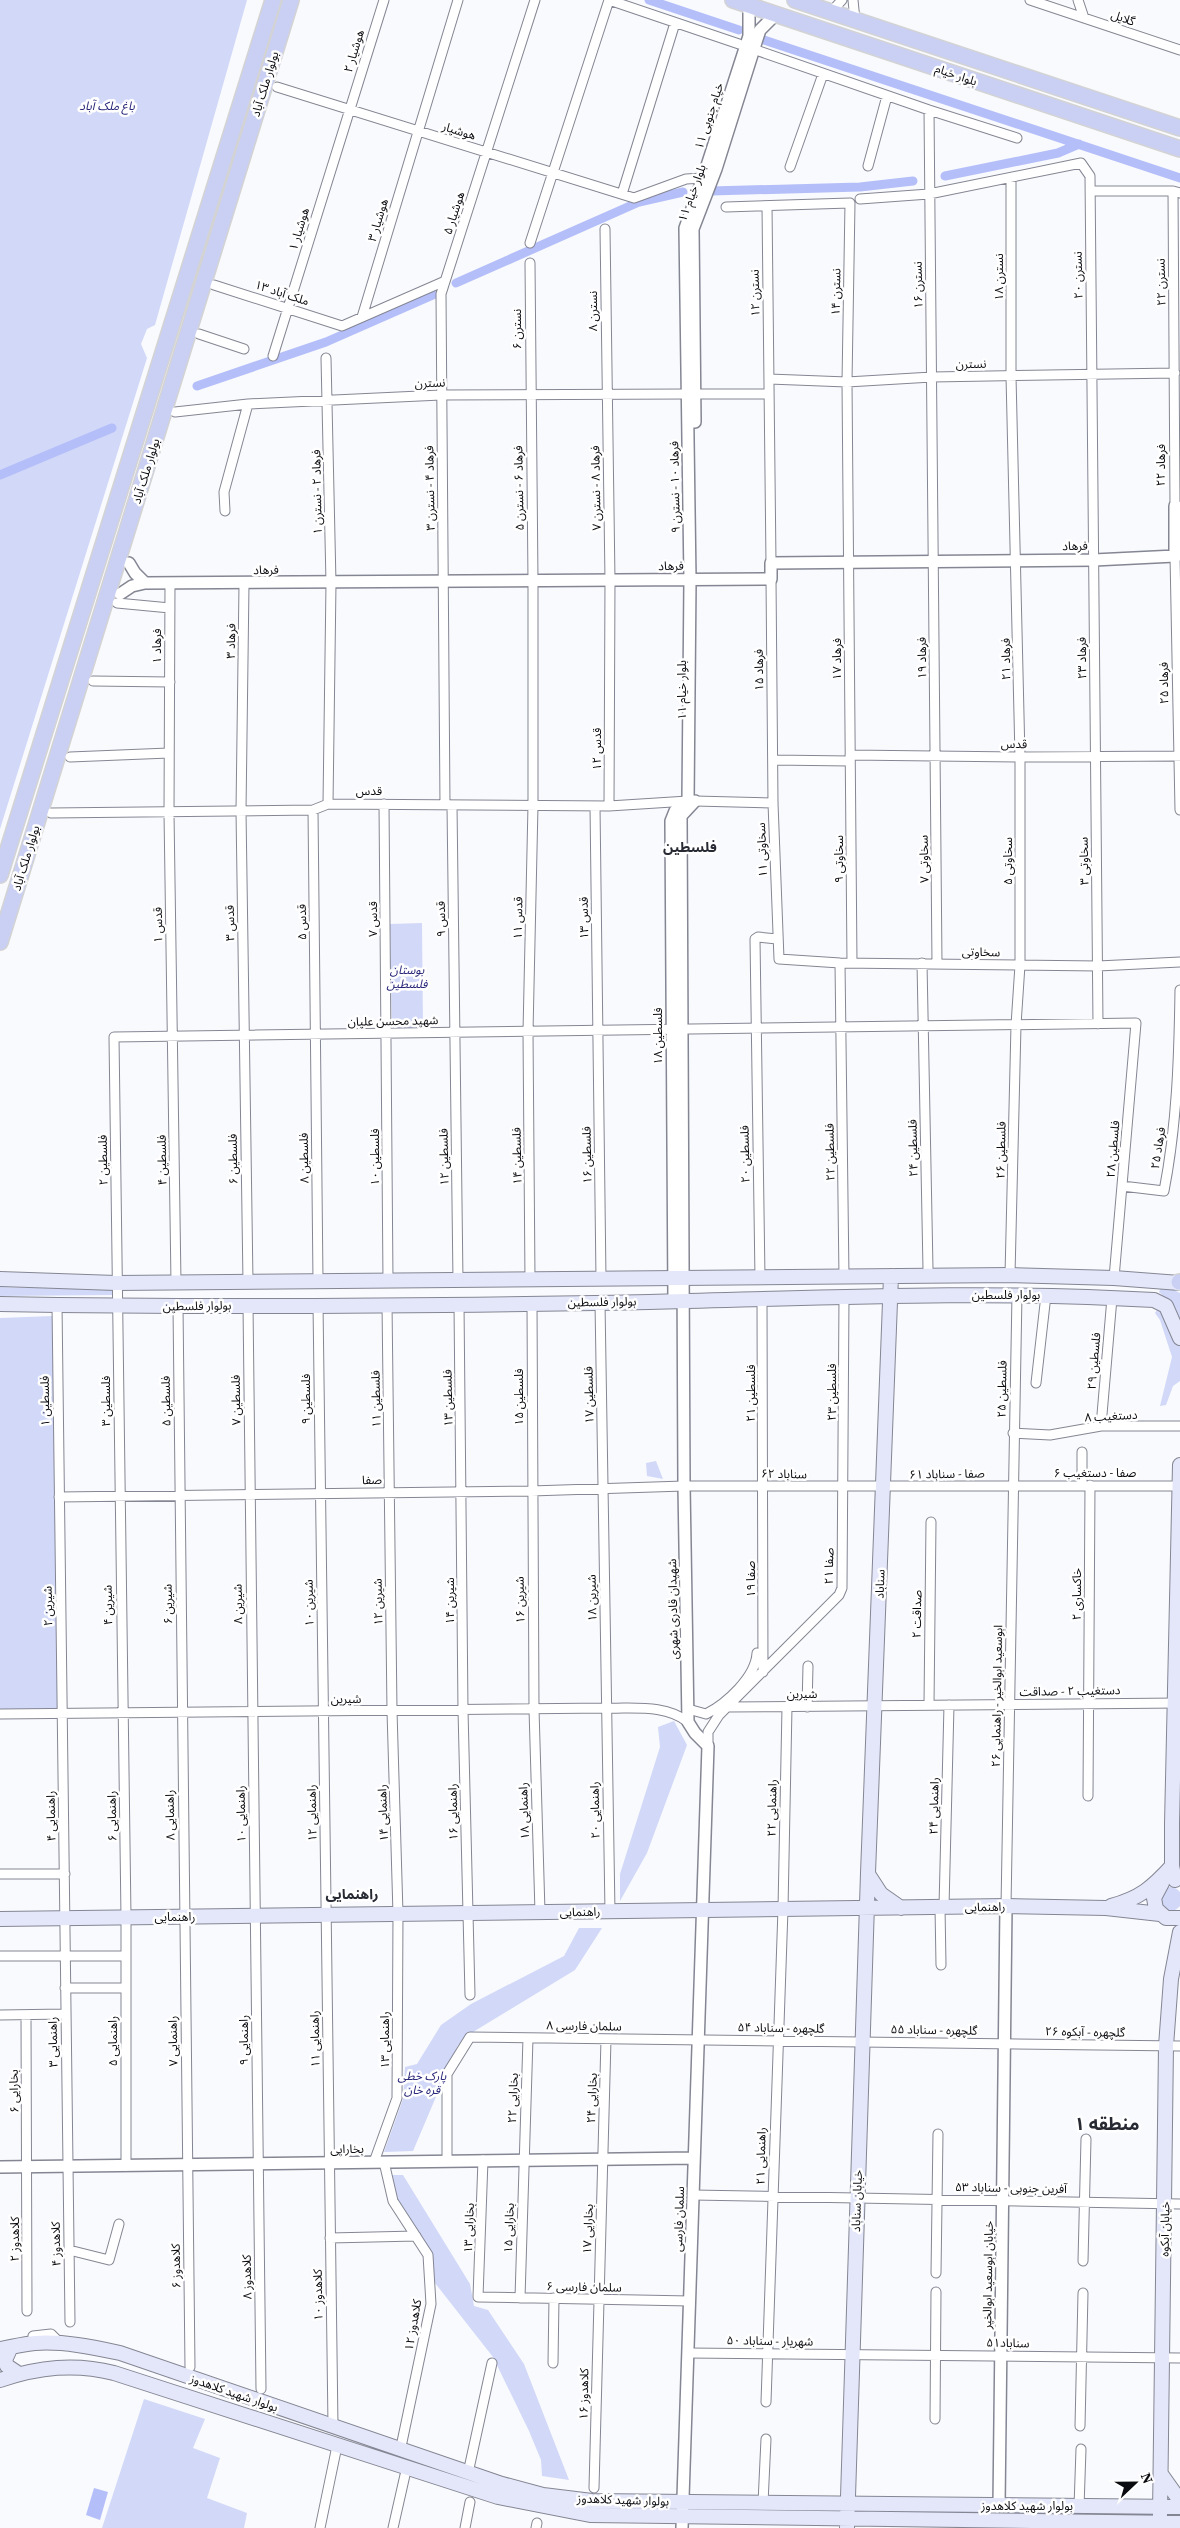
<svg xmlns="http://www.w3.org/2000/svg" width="1180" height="2528" viewBox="0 0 1180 2528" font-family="'Source Serif 4','Noto Sans Arabic',serif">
<rect width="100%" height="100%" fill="#f9fafd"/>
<path fill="#d2d8f8" d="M 0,0 L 247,0 L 155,325 L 147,329 L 141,344 L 147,358 L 0,829 Z
M 422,923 L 423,1030 L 392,1031 L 390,924 Z
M 0,1287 L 113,1290 L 114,1295 L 0,1296 Z
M 1160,1289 L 1172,1289 L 1180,1293 L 1180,1325 L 1171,1303 L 1159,1292 Z
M 1159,1307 L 1180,1346 L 1180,1381 L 1173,1386 L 1166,1405 L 1160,1406 L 1172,1357 L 1160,1320 L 1155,1313 Z
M 53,1316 L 59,1706 L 54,1711 L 0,1711 L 0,1318 Z
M 656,1461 L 663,1479 L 647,1476 L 646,1463 Z
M 674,1721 L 687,1745 L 647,1853 L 620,1901 L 620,1874 L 660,1747 L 658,1727 Z
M1158 1899a12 12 0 1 1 24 0a12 12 0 1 1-24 0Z
M 579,1928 L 602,1928 L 575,1970 L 473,2032 L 458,2045 L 413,2151 L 384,2152 L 403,2099 L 405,2067 L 417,2064 L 441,2025 L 471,2004 L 564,1956 Z
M 391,2175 L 403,2175 L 470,2284 L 474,2306 L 488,2310 L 524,2364 L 569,2480 L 542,2476 L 541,2460 L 529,2431 L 493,2357 L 435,2283 L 430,2252 L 399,2203 Z
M 144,2399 L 205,2419 L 193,2448 L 220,2458 L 207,2498 L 247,2513 L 244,2528 L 102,2528 Z"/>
<path fill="#b4bef9" d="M 94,2488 L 108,2492 L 100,2520 L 86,2515 Z"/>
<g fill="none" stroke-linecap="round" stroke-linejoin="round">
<path stroke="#b4bef9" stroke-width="9" d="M 649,0 L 739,30
M 764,40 L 1180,178
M 945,176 L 1058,153 L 1079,144
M 711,191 L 860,187 L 913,181
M 456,283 L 639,202 L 683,192
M 197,386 L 326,342 L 433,295
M 0,475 L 112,428"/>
<g stroke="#848693" stroke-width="11">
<path id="minor" d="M 609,0 L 739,44
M 853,0 L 855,20
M 1030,0 L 1180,50
M 1078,0 L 1084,18
M 831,12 L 842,0
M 753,49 L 929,110 L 1017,138
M 277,87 L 634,198 L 686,179 L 703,178
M 929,110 L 937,963
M 868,166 L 887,96
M 790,167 L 823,74
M 1090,191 L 1173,191 L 1180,193
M 1173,191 L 1175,506
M 622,194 L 675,23
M 860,199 L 929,194 L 1081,163 L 1090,176 L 1098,1024
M 767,206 L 771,563
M 726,207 L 850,203 L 847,382 L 852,963
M 605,229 L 610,580 L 609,806
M 530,243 L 609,0
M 530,263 L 533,581 L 533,805 L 528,1032 L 530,1280
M 214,285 L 342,326 L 445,281
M 362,317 L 458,0
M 199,334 L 244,349
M 273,356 L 384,0
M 326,358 L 331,583 L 328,804
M 769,379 L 847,382 L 932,377 L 1175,373
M 695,394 L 769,394
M 175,412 L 248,404 L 441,395 L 687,394
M 225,511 L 224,492 L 248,404
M 1180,556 L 1175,556 L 1180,810
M 771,579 L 773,803 L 779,959 L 840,963 L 1098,966 L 1180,962
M 170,584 L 169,813 L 176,1283
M 244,584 L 241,811 L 248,1282
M 117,603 L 170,608
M 93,681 L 170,682
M 850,755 L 1020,757 L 1180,756
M 70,757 L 169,753
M 773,760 L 850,761
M 695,801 L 773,803
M 384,804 L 388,1281
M 445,805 L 441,294 L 535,0
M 452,805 L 458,1281
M 595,806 L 601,1279
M 313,810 L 318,1281
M 51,813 L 313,810 L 328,804 L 609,806 L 688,801
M 840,963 L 844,1277
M 922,963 L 928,1269
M 1122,1186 L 1164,1191 C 1177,1124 1179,1058 1180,990
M 1010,1275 L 1016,1025 L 1020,965 L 1020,757 L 1011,376 L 1011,178
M 760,1278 L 755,939 L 758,937 L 777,939
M 762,1299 L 763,1672
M 532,1303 L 534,1709 L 540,1912
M 600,1303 L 610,1912
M 318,1304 L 333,2426
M 459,1304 L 463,1710 L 470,1995
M 57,1305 L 70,2322
M 248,1305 L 261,2389
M 178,1306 L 190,2367
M 1036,1383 L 1046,1295
M 1101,1426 L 1112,1298
M 1013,1433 L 1050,1435 L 1101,1426 L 1180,1426
M 1082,1452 L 1082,1485
M 59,1497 L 531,1491 L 684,1486 L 1178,1486
M 929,1705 L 931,1522
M 727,1707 L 1180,1703
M 807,1707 L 808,1666
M 688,1709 L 706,1714 C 726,1704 756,1677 757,1653
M 0,1714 L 606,1708 C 634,1709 665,1704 688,1722
M 708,1746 L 708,1732 L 719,1715 L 839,1595 L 842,1588 L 844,1296
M 1088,1796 L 1090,1485
M 0,1874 L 65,1874
M 1006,1906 L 1017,1294
M 940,1907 L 941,1965
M 944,1907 L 949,1705
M 0,1956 L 126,1956
M 65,1988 L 126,1988
M 0,2015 L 65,2014
M 26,2015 L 27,2311
M 483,2160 L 478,2297 L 690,2301
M 447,2161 L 447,2074 L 470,2037 L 1180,2046
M 374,2162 L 397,2098 L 398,1914 L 392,1711 L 387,1304
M 384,2162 L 393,2201 L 428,2255 L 431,2304 L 402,2442
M 126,2166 L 126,1917 L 114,1037 L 1136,1023 L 1114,1278
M 693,2195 L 1180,2204
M 330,2238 L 416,2236
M 69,2250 L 109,2260 L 119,2224
M 1083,2261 L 1086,2139
M 936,2273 L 938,2134
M 520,2298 L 528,2038
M 35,2343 L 33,2336 L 51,2334 L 61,2344
M 688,2353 L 1180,2358
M 553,2363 L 554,2298
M 766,2402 L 783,1909 L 787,1707
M 935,2419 L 936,2292
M 1080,2426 L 1083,2293
M 468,2473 L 492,2363
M 594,2488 L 606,2039
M 763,2503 L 766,2439
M 1079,2507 L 1081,2449
M 320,2528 L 337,2446
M 393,2528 L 405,2475
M 465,2528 L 470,2502
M 536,2528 L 537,2523"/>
</g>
<g stroke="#848693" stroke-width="14">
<path id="tertiary" d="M 695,422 L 693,229 L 716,169 L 757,39 L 760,30 L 776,14
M 129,563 L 135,573 L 145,583
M 120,594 L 132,586 L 145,583 L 771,579 L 771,563 L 1094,560 L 1175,556 L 1175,506 L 1180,508
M 688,801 L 690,580 L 685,228 L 703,178 L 749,36 L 749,5
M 674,1301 L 671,821 L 675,811 L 683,805
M 0,2167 L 694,2158
M 999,2506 L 1006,1906
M 682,2528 L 708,1746 L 695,1733 L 688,1722 L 684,1486 L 681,816 L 695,801"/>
</g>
<g stroke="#848693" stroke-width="16">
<path id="secondary" d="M 0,1279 L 116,1283 L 1010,1275 L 1114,1278 L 1180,1283
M 0,1304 C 216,1308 433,1306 649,1302 C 818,1298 986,1290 1154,1300 L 1166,1306 L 1180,1338
M 868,1874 L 881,1894 L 901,1908
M 1175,1880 L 1172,1866 L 1172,1824 L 1180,1465
M 1162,1883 L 1154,1898 L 1156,1909 L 1166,1918 L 1180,1918
M 1111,1906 C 1140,1898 1152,1888 1172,1866
M 0,1919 L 1006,1906 L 1106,1908 L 1160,1914
M 11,2347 L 5,2360 L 7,2366 L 19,2374
M 0,2349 C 12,2347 23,2344 35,2343 C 63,2341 92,2347 120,2353 L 502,2484 L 543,2495 L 592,2501 L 1180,2507
M 0,2380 C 39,2367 75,2363 114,2373 L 498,2497 L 590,2515 L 1180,2523
M 1161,2474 L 1180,2501
M 1160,2515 L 1166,2046 L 1171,1979 L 1180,1932
M 847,2528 L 868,1873 L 891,1276"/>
</g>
<g stroke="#d3d3d4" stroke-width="18">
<path id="primary" d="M 733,0 L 1180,149
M 795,0 L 1180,128
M 0,875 L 273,0
M 0,942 L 291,0
M 1179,1282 L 1180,1282"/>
</g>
<use href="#minor" stroke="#fff" stroke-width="9"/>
<use href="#tertiary" stroke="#fff" stroke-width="11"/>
<use href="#secondary" stroke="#e4e7fa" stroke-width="14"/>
<use href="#primary" stroke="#cad0f4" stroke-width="15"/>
</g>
<g text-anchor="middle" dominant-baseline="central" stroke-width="5" stroke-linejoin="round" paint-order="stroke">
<g font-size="12" fill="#0a0b0f" stroke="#fff">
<text transform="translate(1123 18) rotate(19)">گلایل</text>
<text transform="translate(354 51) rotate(-73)">هوشیار ۲</text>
<text transform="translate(956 75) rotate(19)">بلوار خیام</text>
<text transform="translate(265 84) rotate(-73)">بولوار ملک آباد</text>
<text transform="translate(709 116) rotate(-72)">خیام جنوبی ۱۱</text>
<text transform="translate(459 131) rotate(17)">هوشیار</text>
<text transform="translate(692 193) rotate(-70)">بلوار خیام ۱۱</text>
<text transform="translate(454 213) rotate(-72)">هوشیار ۵</text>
<text transform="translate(378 220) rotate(-73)">هوشیار ۳</text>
<text transform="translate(299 229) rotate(-73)">هوشیار ۱</text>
<text transform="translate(1078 275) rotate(-91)">نسترن ۲۰</text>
<text transform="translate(999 277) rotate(-90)">نسترن ۱۸</text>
<text transform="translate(1161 282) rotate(-91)">نسترن ۲۲</text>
<text transform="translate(918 285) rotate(-91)">نسترن ۱۶</text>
<text transform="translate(836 292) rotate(-89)">نسترن ۱۴</text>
<text transform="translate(282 293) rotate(18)">۱۳ ملک آباد</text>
<text transform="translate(755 293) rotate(-91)">نسترن ۱۲</text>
<text transform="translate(593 311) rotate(-90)">نسترن ۸</text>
<text transform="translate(517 329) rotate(-90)">نسترن ۶</text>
<text transform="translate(971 364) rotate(-1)">نسترن</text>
<text transform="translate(430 383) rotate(-2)">نسترن</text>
<text transform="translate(1161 465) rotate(-90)">فرهاد ۲۲</text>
<text transform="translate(146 471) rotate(-73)">بولوار ملک آباد</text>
<text transform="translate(675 487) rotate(-91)">فرهاد ۱۰ - نسترن ۹</text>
<text transform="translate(430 488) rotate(-91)">فرهاد ۴ - نسترن ۳</text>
<text transform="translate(519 488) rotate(-91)">فرهاد ۶ - نسترن ۵</text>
<text transform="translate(596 488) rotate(-91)">فرهاد ۸ - نسترن ۷</text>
<text transform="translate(317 492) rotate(-91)">فرهاد ۲ - نسترن ۱</text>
<text transform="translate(1075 546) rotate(-1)">فرهاد</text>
<text transform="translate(671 566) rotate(-1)">فرهاد</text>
<text transform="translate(266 570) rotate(-1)">فرهاد</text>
<text transform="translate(231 641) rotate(-89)">فرهاد ۳</text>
<text transform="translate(157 646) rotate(-90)">فرهاد ۱</text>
<text transform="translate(922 658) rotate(-91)">فرهاد ۱۹</text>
<text transform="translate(1082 658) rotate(-91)">فرهاد ۲۳</text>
<text transform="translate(837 659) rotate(-90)">فرهاد ۱۷</text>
<text transform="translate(1006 659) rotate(-91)">فرهاد ۲۱</text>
<text transform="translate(759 670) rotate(-91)">فرهاد ۱۵</text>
<text transform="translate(1164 683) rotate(-91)">فرهاد ۲۵</text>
<text transform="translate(682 690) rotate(-90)">بلوار خیام ۱۱</text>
<text transform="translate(1014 744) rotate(1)">قدس</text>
<text transform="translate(597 749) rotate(-90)">قدس ۱۲</text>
<text x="369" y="791">قدس</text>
<text transform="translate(762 850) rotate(-92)">سخاوتی ۱۱</text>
<text transform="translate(26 858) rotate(-73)">بولوار ملک آباد</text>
<text transform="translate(839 859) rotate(-90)">سخاوتی ۹</text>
<text transform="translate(924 859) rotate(-91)">سخاوتی ۷</text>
<text transform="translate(1008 861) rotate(-90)">سخاوتی ۵</text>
<text transform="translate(1084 861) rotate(-91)">سخاوتی ۳</text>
<text transform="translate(518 918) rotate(-89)">قدس ۱۱</text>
<text transform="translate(584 918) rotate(-91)">قدس ۱۳</text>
<text transform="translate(373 919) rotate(-90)">قدس ۷</text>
<text transform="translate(441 919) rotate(-91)">قدس ۹</text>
<text transform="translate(302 922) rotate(-91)">قدس ۵</text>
<text transform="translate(230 923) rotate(-91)">قدس ۳</text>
<text transform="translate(158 925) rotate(-91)">قدس ۱</text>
<text transform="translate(981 952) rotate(1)">سخاوتی</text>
<text transform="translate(393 1021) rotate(-1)">شهید محسن علیان</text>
<text transform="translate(658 1036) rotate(-90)">فلسطین ۱۸</text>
<text transform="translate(913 1148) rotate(-91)">فلسطین ۲۴</text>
<text transform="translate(1158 1148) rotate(-81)">فرهاد ۲۵</text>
<text transform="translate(1113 1149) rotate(-85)">فلسطین ۲۸</text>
<text transform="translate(1001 1150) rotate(-89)">فلسطین ۲۶</text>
<text transform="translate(830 1152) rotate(-91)">فلسطین ۲۲</text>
<text transform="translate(745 1154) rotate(-91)">فلسطین ۲۰</text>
<text transform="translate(587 1155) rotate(-91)">فلسطین ۱۶</text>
<text transform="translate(517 1156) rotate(-91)">فلسطین ۱۴</text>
<text transform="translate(375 1157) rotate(-90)">فلسطین ۱۰</text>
<text transform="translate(444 1157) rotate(-91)">فلسطین ۱۲</text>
<text transform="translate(304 1158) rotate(-91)">فلسطین ۸</text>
<text transform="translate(233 1159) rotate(-91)">فلسطین ۶</text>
<text transform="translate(103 1160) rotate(-91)">فلسطین ۲</text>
<text transform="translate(162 1160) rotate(-91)">فلسطین ۴</text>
<text x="1006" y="1295">بولوار فلسطین</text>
<text transform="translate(602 1302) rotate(-1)">بولوار فلسطین</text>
<text transform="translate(197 1306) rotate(-1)">بولوار فلسطین</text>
<text transform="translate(1094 1361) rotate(-85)">فلسطین ۲۹</text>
<text transform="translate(1002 1389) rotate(-89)">فلسطین ۲۵</text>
<text transform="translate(832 1392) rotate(-90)">فلسطین ۲۳</text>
<text transform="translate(751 1393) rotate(-90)">فلسطین ۲۱</text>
<text transform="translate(589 1395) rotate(-91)">فلسطین ۱۷</text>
<text transform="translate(519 1397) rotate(-90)">فلسطین ۱۵</text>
<text transform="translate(448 1398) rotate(-91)">فلسطین ۱۳</text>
<text transform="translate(306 1399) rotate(-90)">فلسطین ۹</text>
<text transform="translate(376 1399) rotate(-91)">فلسطین ۱۱</text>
<text transform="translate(236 1400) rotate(-91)">فلسطین ۷</text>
<text transform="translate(45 1401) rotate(-91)">فلسطین ۱</text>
<text transform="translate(106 1401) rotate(-90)">فلسطین ۳</text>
<text transform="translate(166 1401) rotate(-91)">فلسطین ۵</text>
<text transform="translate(1111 1416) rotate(-3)">دستغیب ۸</text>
<text x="1095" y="1473">صفا - دستغیب ۶</text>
<text transform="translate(784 1474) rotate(1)">سناباد ۶۲</text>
<text transform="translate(947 1474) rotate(-1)">صفا - سناباد ۶۱</text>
<text transform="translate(372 1480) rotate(-1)">صفا</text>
<text transform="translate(829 1566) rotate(-89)">صفا ۲۱</text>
<text transform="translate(751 1579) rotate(-90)">صفا ۱۹</text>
<text transform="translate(880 1584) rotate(-88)">سناباد</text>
<text transform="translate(1077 1594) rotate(-90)">خاکساری ۲</text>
<text transform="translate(592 1598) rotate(-91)">شیرین ۱۸</text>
<text transform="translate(520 1600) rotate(-91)">شیرین ۱۶</text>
<text transform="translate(450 1601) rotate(-90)">شیرین ۱۴</text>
<text transform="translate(378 1602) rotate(-91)">شیرین ۱۲</text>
<text transform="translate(309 1603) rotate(-91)">شیرین ۱۰</text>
<text transform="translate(168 1604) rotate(-91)">شیرین ۶</text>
<text transform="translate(238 1604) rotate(-91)">شیرین ۸</text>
<text transform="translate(108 1605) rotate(-91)">شیرین ۴</text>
<text transform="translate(48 1606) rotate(-91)">شیرین ۲</text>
<text transform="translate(673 1609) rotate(-91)">شهیدان قادری شهری</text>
<text transform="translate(917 1614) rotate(-89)">صداقت ۲</text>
<text transform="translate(1070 1691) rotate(-1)">دستغیب ۲ - صداقت</text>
<text x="802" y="1694">شیرین</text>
<text transform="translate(997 1696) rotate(-89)">ابوسعید ابوالخیر - راهنمایی ۲۶</text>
<text transform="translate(346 1699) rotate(-1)">شیرین</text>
<text transform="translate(934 1806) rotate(-89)">راهنمایی ۲۴</text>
<text transform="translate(772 1808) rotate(-89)">راهنمایی ۲۲</text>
<text transform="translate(595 1810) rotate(-91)">راهنمایی ۲۰</text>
<text transform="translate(524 1811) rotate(-92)">راهنمایی ۱۸</text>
<text transform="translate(453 1812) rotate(-91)">راهنمایی ۱۶</text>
<text transform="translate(312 1813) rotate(-91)">راهنمایی ۱۲</text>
<text transform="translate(383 1813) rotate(-92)">راهنمایی ۱۴</text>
<text transform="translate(241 1814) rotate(-91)">راهنمایی ۱۰</text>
<text transform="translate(170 1815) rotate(-91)">راهنمایی ۸</text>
<text transform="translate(51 1816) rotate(-91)">راهنمایی ۴</text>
<text transform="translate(112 1816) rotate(-91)">راهنمایی ۶</text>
<text transform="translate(985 1907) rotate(-1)">راهنمایی</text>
<text transform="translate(580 1912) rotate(-1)">راهنمایی</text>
<text x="175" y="1917">راهنمایی</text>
<text transform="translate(584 2026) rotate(1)">سلمان فارسی ۸</text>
<text transform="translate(781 2028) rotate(1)">گلچهره - سناباد ۵۴</text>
<text transform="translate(934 2030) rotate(1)">گلچهره - سناباد ۵۵</text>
<text transform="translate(1085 2032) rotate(1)">گلچهره - آبکوه ۲۶</text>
<text transform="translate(315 2039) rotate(-91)">راهنمایی ۱۱</text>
<text transform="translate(244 2040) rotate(-90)">راهنمایی ۹</text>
<text transform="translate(385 2040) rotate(-90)">راهنمایی ۱۳</text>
<text transform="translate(113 2041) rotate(-90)">راهنمایی ۵</text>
<text transform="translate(173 2041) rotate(-91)">راهنمایی ۷</text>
<text transform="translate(53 2042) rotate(-91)">راهنمایی ۳</text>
<text transform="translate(14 2091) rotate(-91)">بخارایی ۶</text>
<text transform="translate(513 2098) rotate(-88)">بخارایی ۲۲</text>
<text transform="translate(592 2098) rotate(-88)">بخارایی ۲۴</text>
<text transform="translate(347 2149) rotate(-1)">بخارایی</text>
<text transform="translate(761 2156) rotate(-89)">راهنمایی ۲۱</text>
<text transform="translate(1011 2188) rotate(1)">آفرین جنوبی - سناباد ۵۳</text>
<text transform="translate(857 2201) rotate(-88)">خیابان سناباد</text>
<text transform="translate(679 2219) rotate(-88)">سلمان فارسی</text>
<text transform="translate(469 2228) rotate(-88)">بخارایی ۱۳</text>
<text transform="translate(509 2228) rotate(-88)">بخارایی ۱۵</text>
<text transform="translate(588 2229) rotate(-88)">بخارایی ۱۷</text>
<text transform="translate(1165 2229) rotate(-89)">خیابان آبکوه</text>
<text transform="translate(15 2239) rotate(-90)">کلاهدوز ۲</text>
<text transform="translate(56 2244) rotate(-91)">کلاهدوز ۴</text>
<text transform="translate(176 2266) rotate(-91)">کلاهدوز ۶</text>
<text transform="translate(988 2275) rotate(-89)">خیابان ابوسعید ابوالخیر</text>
<text transform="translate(247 2277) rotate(-91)">کلاهدوز ۸</text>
<text transform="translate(584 2287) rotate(1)">سلمان فارسی ۶</text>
<text transform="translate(318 2295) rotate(-91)">کلاهدوز ۱۰</text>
<text transform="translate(413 2325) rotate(-80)">کلاهدوز ۱۲</text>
<text transform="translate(770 2341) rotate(1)">شهریار - سناباد ۵۰</text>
<text transform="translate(1008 2343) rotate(1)">سناباد۵۱</text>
<text transform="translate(234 2393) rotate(19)">بولوار شهید کلاهدوز</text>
<text transform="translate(584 2394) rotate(-89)">کلاهدوز ۱۶</text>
<text transform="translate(623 2500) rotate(2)">بولوار شهید کلاهدوز</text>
<text x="1027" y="2506">بولوار شهید کلاهدوز</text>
</g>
<g font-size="12" font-style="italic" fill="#282678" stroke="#fff">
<text x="107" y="106">باغ ملک آباد</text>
<text x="407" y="970">بوستان<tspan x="407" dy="14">فلسطین</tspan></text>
<text x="422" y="2076">پارک خطی<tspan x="422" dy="14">قره خان</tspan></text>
</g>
<g font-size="14" font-weight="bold" fill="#272933" stroke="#fff">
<text x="690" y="847">فلسطین</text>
<text x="352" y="1894">راهنمایی</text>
</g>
<g font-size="18" font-weight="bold" fill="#272933" stroke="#fff">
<text x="1107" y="2123">منطقه ۱</text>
</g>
</g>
<g transform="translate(1135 2483) rotate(68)" stroke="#ffffff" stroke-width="4" paint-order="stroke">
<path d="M0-4L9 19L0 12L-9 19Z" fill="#0a0b0f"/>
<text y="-8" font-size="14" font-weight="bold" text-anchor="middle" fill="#0a0b0f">N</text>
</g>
</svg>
